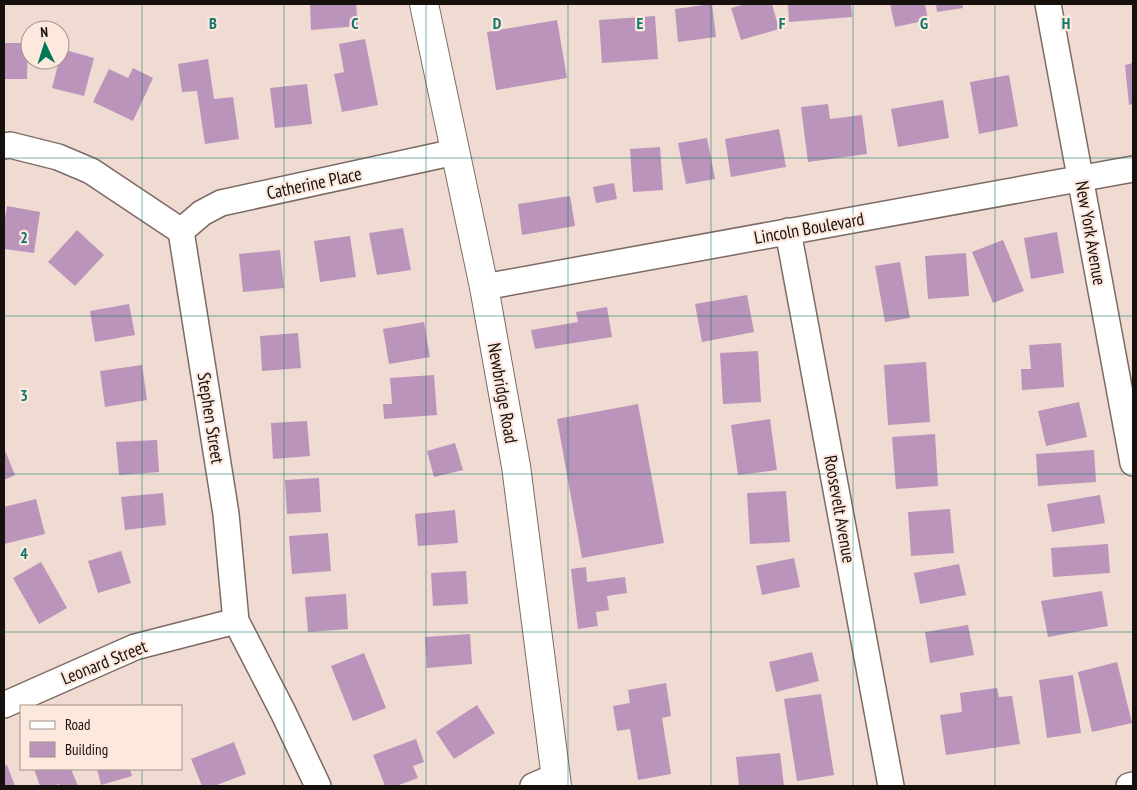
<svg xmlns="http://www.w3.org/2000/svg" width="1137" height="790" viewBox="0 0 1137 790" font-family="'PT Sans Narrow',sans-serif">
<rect width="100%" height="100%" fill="#efdbd1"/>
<path fill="#bb94bb" d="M 310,4 L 356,4 L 358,26 L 311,30 Z
M 712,4 L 716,37 L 678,42 L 675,9 Z
M 746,4 L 772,4 L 779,29 L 741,40 L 731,8 Z
M 788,4 L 851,4 L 852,17 L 789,22 Z
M 890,4 L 925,4 L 928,20 L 895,27 Z
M 936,4 L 962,4 L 963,8 L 937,12 Z
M 655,16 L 658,59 L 602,63 L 599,20 Z
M 557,20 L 567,78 L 496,90 L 487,32 Z
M 365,39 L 378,105 L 342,112 L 334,74 L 344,72 L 339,44 Z
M 4,43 L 28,43 L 27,79 L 4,79 Z
M 62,49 L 94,58 L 84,96 L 52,88 Z
M 208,59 L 214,99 L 233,97 L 239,139 L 205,144 L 197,91 L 182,92 L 178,64 Z
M 1133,63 L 1133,104 L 1129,105 L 1125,65 Z
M 133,68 L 153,78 L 133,121 L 93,102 L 109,69 L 128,78 Z
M 1009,75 L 1018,126 L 979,134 L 970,82 Z
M 307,84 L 312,124 L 275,128 L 270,88 Z
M 943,100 L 949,138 L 898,147 L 891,109 Z
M 828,104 L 830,119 L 862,115 L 867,154 L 808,162 L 801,107 Z
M 779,129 L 786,167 L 731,177 L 725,139 Z
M 707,138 L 715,179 L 686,184 L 678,143 Z
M 660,147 L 663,190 L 633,192 L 630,149 Z
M 614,183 L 617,199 L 596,203 L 593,187 Z
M 570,196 L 575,226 L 522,235 L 518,204 Z
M 7,206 L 40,212 L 34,253 L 4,249 L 4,225 Z
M 403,228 L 411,270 L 377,275 L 369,233 Z
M 77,230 L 104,255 L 75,286 L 48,262 Z
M 1057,232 L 1064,273 L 1031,279 L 1024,238 Z
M 350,236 L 356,277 L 320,282 L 314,241 Z
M 1003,240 L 1024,291 L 993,303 L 972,252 Z
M 280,250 L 284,288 L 243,292 L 239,254 Z
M 966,253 L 969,296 L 928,299 L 925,256 Z
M 900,262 L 910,318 L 885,322 L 875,266 Z
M 747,295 L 754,332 L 702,342 L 695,304 Z
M 129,304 L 135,335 L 95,342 L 90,311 Z
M 607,307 L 612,337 L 535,349 L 531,330 L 578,322 L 576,312 Z
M 424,322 L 430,357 L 389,364 L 383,329 Z
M 298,333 L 301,368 L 262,371 L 260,336 Z
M 1061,343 L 1064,387 L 1022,390 L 1021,369 L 1031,369 L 1029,345 Z
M 758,351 L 761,402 L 723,404 L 720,353 Z
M 926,362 L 930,422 L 888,425 L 884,365 Z
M 142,365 L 147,400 L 105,407 L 100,371 Z
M 434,375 L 437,415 L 384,419 L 383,404 L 392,404 L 390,378 Z
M 1079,402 L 1087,437 L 1046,446 L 1038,411 Z
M 638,404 L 664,543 L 582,558 L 557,419 Z
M 770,419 L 777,470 L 738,475 L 731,425 Z
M 307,421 L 310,456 L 273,459 L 271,423 Z
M 935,434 L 938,486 L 896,489 L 892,437 Z
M 157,440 L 159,472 L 119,475 L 116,442 Z
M 455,443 L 463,470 L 434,477 L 427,451 Z
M 4,448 L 15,475 L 4,480 Z
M 1094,450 L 1096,482 L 1038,486 L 1036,454 Z
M 319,478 L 321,512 L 287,514 L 285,480 Z
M 786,491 L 790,542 L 750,544 L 747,493 Z
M 163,493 L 166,525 L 125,530 L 121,497 Z
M 1100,495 L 1105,523 L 1052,532 L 1047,504 Z
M 36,499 L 45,534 L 4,544 L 4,507 Z
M 950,509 L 954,553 L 911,556 L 908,512 Z
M 455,510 L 458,543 L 418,546 L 415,514 Z
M 328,533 L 331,571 L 292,574 L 289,536 Z
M 1108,544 L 1110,573 L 1053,577 L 1051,548 Z
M 121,551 L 131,583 L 98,593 L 88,561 Z
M 794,558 L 800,587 L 762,595 L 756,566 Z
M 41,562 L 67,608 L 39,624 L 13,578 Z
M 959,564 L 966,595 L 920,604 L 914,573 Z
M 586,567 L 587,582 L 625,577 L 627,593 L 607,596 L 609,610 L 596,612 L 598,626 L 578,629 L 571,569 Z
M 466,571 L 468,604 L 433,606 L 431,573 Z
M 1102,591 L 1108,626 L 1048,637 L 1041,601 Z
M 346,594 L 348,629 L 308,632 L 305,597 Z
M 968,625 L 974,655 L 930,663 L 925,632 Z
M 470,634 L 472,664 L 427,668 L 425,637 Z
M 812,652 L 819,681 L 776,692 L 769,662 Z
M 364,653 L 386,708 L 353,721 L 331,666 Z
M 1117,662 L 1132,723 L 1092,732 L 1078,672 Z
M 1073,675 L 1081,733 L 1047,738 L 1039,680 Z
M 666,683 L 671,716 L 662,718 L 671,774 L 638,780 L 630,729 L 617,731 L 613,706 L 630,703 L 628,690 Z
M 997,688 L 999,697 L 1012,696 L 1020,744 L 946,755 L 940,715 L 962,712 L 960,693 Z
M 821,694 L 834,775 L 797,781 L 784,699 Z
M 477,705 L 495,733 L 454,759 L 436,732 Z
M 416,739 L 424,762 L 413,766 L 418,778 L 396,786 L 385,786 L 373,755 Z
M 234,742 L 246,774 L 214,786 L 202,786 L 191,759 Z
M 780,753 L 784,786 L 739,786 L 736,757 Z
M 7,765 L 15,786 L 4,786 L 4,766 Z
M 34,769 L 71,769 L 78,786 L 60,786 L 59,784 L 53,786 L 40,786 Z
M 97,769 L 130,769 L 132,776 L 101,785 Z"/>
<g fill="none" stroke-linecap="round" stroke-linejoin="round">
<g stroke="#7d6b63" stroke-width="28">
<path id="minor" d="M 1048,4 L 1133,463
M 4,146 L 10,145 L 58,157 L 91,171 L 181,231 L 226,514 L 236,621 L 283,712 L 318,786
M 181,231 L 202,213 L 221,203 L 455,152
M 788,231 L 891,786
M 484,287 L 1133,169
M 4,705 L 135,647 L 236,621
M 533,786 L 556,776
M 1129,786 L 1133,785"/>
</g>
<g stroke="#7d6b63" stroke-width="30">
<path id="primary" d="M 424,4 L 484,287 L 516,466 L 557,786"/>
</g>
<use href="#minor" stroke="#fff" stroke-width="25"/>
<use href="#primary" stroke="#fff" stroke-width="28"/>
</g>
<path fill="none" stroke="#0f766e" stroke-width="1" stroke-opacity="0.55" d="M 142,4 L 142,706M 284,4 L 284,786M 426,4 L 426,786M 568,4 L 568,786M 711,4 L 711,786M 853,4 L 853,786M 995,4 L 995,786M 4,158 L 1133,158M 4,316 L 1133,316M 4,474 L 1133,474M 4,632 L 1133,632M 142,769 L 142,786"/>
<g text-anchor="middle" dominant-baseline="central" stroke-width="4.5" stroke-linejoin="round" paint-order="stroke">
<g font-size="18" fill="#17110e" stroke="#fde8de">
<text transform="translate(314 183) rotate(-12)">Catherine Place</text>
<text transform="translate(809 228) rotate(-10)">Lincoln Boulevard</text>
<text transform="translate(1091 233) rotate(80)">New York Avenue</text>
<text transform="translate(503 393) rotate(80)">Newbridge Road</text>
<text transform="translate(211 418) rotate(81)">Stephen Street</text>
<text transform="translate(840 509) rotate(80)">Roosevelt Avenue</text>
<text transform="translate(104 662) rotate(-22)">Leonard Street</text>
</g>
</g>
<g font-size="16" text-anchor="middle" font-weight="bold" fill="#0f766e" stroke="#fde8de" stroke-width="4.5" stroke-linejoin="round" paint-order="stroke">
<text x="213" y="29">B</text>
<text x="355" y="29">C</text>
<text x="497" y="29">D</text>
<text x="640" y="29">E</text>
<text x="782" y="29">F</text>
<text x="924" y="29">G</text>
<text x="1066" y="29">H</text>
<text x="24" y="243">2</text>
<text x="24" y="401">3</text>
<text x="24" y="559">4</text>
</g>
<rect width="1137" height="790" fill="none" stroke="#17110e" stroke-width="10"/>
<rect x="20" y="705" width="162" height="65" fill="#fde8de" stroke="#a1928b"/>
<rect x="30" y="721" width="25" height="8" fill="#ffffff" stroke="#a1928b"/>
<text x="65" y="730" font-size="15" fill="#17110e">Road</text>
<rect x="30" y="742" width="25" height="15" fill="#bb94bb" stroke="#a1928b"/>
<text x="65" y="755" font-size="15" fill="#17110e">Building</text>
<g transform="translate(45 45) rotate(356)"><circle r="24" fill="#fde8de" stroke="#a1928b"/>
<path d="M0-4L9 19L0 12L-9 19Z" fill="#007855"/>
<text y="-8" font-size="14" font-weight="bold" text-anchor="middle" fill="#17110e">N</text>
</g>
</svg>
